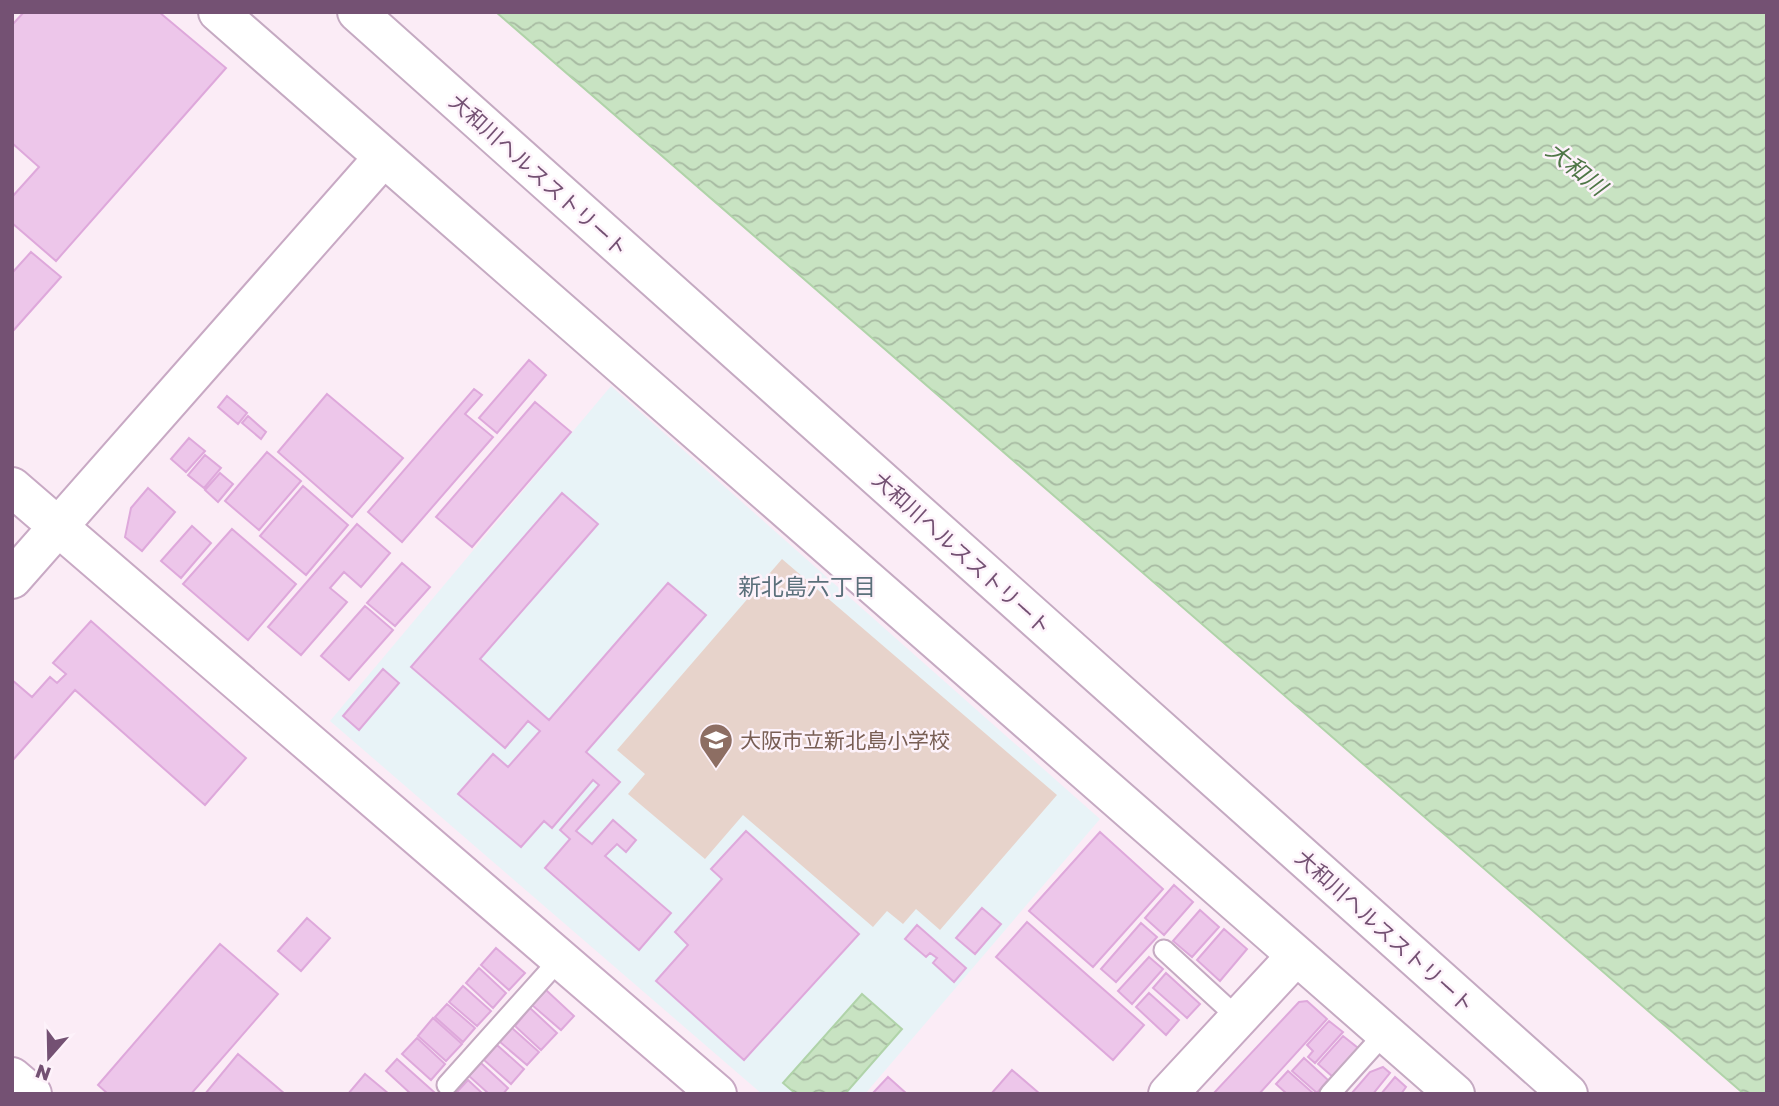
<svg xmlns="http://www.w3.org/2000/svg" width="1779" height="1106" viewBox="0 0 1779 1106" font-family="'Golos Text','Noto Sans JP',sans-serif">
<defs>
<pattern id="water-waves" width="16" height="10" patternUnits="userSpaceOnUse" patternTransform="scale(1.75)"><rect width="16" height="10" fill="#c8e3c2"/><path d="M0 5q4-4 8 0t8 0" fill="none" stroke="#a7baa2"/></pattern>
</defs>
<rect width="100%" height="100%" fill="#fbecf6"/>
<path fill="#e8f3f7" d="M 611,386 L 1100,819 L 865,1094 L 762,1094 L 330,721 Z"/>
<path fill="#e7d3cb" d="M 782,559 L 1057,795 L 940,930 L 916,909 L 903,924 L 887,911 L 873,927 L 743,815 L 705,859 L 628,794 L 645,774 L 617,750 Z"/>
<path fill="url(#water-waves)" stroke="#b0d3a9" stroke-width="2" d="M 496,12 L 1767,12 L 1767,1094 L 1744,1094 Z
M 862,994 L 902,1029 L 845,1094 L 796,1094 L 783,1083 Z"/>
<path fill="#edc6ea" stroke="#dea8db" stroke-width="2" d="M 24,12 L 159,12 L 226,68 L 56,261 L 12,223 L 12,197 L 39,167 L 12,143 L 12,25 Z
M 31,252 L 61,277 L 12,332 L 12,273 Z
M 529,360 L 546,375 L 497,433 L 479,418 Z
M 474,389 L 482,395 L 465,414 L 493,437 L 402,542 L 368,512 Z
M 327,394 L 403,458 L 352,517 L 278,452 Z
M 227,396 L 247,413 L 238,424 L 218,407 Z
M 535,402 L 571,432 L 472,547 L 436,517 Z
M 248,416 L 266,432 L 261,439 L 242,423 Z
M 189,438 L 205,451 L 186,472 L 171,459 Z
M 267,452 L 301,481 L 259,530 L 225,501 Z
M 205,455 L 221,468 L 204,488 L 188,475 Z
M 220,473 L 233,484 L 218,502 L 205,490 Z
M 303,486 L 348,525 L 306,575 L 260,536 Z
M 148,488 L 175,512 L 142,551 L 125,537 L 131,508 Z
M 562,493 L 598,524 L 480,659 L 549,720 L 668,583 L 706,615 L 586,752 L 620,782 L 576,831 L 592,844 L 613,820 L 636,840 L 626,852 L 617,844 L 605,856 L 671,913 L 639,950 L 545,868 L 570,839 L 560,830 L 599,785 L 593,780 L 552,828 L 544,821 L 521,847 L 458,794 L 493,754 L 508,767 L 540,731 L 528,721 L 505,748 L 411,667 Z
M 357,524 L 390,553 L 361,587 L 344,572 L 330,588 L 347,602 L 301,655 L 268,627 Z
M 192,526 L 211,543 L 181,578 L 161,561 Z
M 232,529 L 296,584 L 248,640 L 183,584 Z
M 402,563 L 430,587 L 395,626 L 367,603 Z
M 365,606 L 393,630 L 349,680 L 321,656 Z
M 91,621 L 246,758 L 205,805 L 75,690 L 12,761 L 12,680 L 32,697 L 50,677 L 57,683 L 66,674 L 53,663 Z
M 383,669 L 399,683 L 359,730 L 343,716 Z
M 746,831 L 859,934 L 744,1060 L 656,981 L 688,945 L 675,932 L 722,879 L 711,869 Z
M 1100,832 L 1163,889 L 1093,967 L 1029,911 Z
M 1174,885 L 1193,902 L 1164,935 L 1145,918 Z
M 982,908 L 1001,924 L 975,954 L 956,938 Z
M 1200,910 L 1219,927 L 1192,957 L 1173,941 Z
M 307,918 L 330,938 L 301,971 L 278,951 Z
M 1027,922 L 1144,1025 L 1113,1060 L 996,957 Z
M 1141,923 L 1157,937 L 1116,982 L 1101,969 Z
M 917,925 L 966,968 L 954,982 L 933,963 L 937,958 L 930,953 L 926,957 L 905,939 Z
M 1224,929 L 1247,949 L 1220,981 L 1197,960 Z
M 220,944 L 278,994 L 191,1094 L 108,1094 L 98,1085 Z
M 496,948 L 525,973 L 509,990 L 481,965 Z
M 1149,957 L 1163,969 L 1132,1004 L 1118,991 Z
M 479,968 L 506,993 L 493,1008 L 466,983 Z
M 1166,973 L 1200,1004 L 1187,1018 L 1153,988 Z
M 463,986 L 491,1011 L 477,1026 L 449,1002 Z
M 546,990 L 574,1016 L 561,1030 L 532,1005 Z
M 1149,993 L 1179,1020 L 1166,1035 L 1136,1007 Z
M 1307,1001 L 1327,1019 L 1259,1094 L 1213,1094 L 1299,1002 Z
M 447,1004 L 475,1028 L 463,1042 L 435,1017 Z
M 530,1008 L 557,1033 L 541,1050 L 515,1026 Z
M 433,1018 L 462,1044 L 446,1061 L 418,1036 Z
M 1329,1021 L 1343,1032 L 1315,1063 L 1308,1057 L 1313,1051 L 1307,1045 Z
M 512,1028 L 539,1052 L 527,1065 L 500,1042 Z
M 1343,1036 L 1358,1048 L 1333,1077 L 1318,1064 Z
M 417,1038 L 445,1064 L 431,1080 L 402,1054 Z
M 497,1045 L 524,1069 L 511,1084 L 484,1060 Z
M 238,1054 L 285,1094 L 205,1094 Z
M 1304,1058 L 1328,1080 L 1317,1093 L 1292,1071 Z
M 397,1059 L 434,1092 L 432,1094 L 411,1094 L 386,1071 Z
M 481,1063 L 508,1088 L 503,1094 L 489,1094 L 469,1076 Z
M 1383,1067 L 1390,1073 L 1373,1094 L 1351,1094 L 1370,1072 Z
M 1012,1070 L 1040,1094 L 991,1094 Z
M 1288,1071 L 1314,1094 L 1287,1094 L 1276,1084 Z
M 365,1074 L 389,1094 L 348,1094 Z
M 888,1077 L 907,1094 L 872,1094 Z
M 1395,1077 L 1406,1087 L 1401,1094 L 1381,1094 Z
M 468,1080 L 483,1094 L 455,1094 Z"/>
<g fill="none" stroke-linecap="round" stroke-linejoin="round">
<g stroke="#c5aac2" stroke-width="23">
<path id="lane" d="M 1164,950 L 1238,1018
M 447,1085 L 560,959
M 1330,1094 L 1385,1033"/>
</g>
<g stroke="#c5aac2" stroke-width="42">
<path id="street" d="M 218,12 L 1455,1094
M 357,12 L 1568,1094"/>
</g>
<g stroke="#c8a9c4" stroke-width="42">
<path id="secondary" d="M 12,487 L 717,1094
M 12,579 L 383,158
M 12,1077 L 32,1094
M 1168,1094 L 1296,956"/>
</g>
<use href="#lane" stroke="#fff" stroke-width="19"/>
<use href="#street" stroke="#fff" stroke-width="38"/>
<use href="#secondary" stroke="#fff" stroke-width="38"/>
</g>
<defs>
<g id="school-pin" transform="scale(1.75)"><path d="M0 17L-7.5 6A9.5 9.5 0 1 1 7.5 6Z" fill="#8d6e63" stroke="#fdf2fa"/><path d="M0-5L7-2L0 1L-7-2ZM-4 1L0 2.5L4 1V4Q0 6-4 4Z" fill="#fff"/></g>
</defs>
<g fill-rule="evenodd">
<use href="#school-pin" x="716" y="740"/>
</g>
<g text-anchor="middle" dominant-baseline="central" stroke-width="5" stroke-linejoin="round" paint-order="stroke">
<g font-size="21" fill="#745173" stroke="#fdf2fa">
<text transform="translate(539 175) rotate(42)">大和川ヘルスストリート</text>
<text transform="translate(962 553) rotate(42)">大和川ヘルスストリート</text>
<text transform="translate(1385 931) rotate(42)">大和川ヘルスストリート</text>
</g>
<g font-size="21" fill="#785e54" stroke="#fdf2fa" text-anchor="start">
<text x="740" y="740">大阪市立新北島小学校</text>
</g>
<g font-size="23" font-style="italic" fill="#4e7646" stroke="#fdf2fa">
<text transform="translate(1577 168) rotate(39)">大和川</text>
</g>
<g font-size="23" fill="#5b707b" stroke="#fdf2fa">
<text x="807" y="586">新北島六丁目</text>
</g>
</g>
<rect width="1779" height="1106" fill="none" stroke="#745173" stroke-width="28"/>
<g transform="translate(49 1057) rotate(200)" stroke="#fdf2fa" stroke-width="5" paint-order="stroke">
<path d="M0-5L12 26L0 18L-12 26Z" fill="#745173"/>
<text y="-10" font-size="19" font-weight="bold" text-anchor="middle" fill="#745173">N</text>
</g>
</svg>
